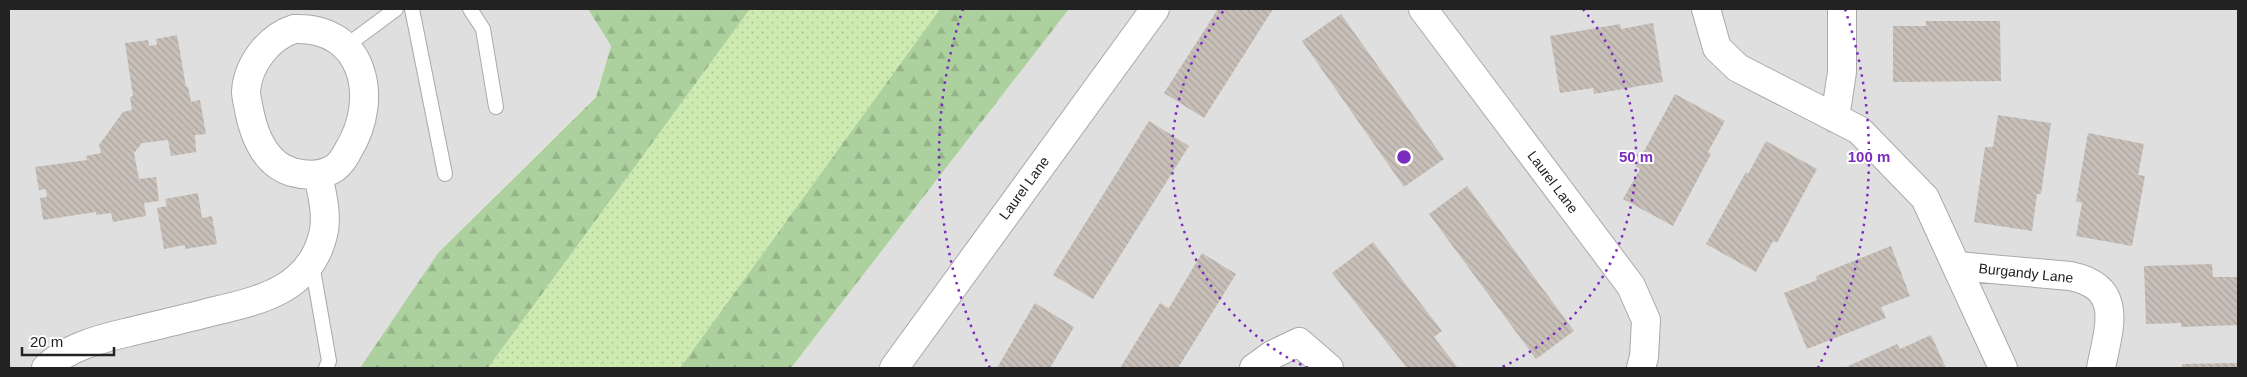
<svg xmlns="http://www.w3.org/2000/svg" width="2247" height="377" viewBox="0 0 2247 377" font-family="Helvetica,sans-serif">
<defs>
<pattern id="grass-dots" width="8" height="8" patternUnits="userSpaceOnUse" patternTransform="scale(1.25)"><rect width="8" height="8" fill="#cdebb0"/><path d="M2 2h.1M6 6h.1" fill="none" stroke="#b0c997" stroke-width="1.8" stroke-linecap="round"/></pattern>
<pattern id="forest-firs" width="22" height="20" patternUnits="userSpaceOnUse" patternTransform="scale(1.25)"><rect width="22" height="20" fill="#add19e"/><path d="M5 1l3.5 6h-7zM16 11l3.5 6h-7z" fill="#95b388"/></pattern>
<pattern id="building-back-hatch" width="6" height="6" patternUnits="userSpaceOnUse" patternTransform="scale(1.25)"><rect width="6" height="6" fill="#c7bfb8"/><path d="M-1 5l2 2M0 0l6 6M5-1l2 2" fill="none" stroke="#aba49e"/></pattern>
</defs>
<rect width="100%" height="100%" fill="#f2efe9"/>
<path fill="#e0dfdf" d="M 9,9 L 588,9 L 611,46 L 596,96 L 438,253 L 360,368 L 9,368 Z
M 1069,9 L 2238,9 L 2238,368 L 791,368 Z"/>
<path fill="url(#grass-dots)" d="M 750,9 L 940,9 L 680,368 L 488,368 Z"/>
<path fill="url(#forest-firs)" d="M 588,9 L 750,9 L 488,368 L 360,368 L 438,253 L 596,97 L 611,46 Z
M 940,9 L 1069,9 L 791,368 L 680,368 Z"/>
<path fill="url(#building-back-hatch)" d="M 1218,9 L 1273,9 L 1204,118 L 1164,93 Z
M 1341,14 L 1444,159 L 1404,187 L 1302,41 Z
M 1926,21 L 2000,21 L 2001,81 L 1893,82 L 1893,26 L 1926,26 Z
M 1653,23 L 1663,82 L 1594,94 L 1593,88 L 1560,93 L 1550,36 L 1620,24 L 1621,29 Z
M 177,35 L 186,87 L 188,87 L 191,102 L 200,100 L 206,134 L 195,135 L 196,152 L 171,156 L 168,140 L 142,143 L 134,153 L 139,179 L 156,177 L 159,201 L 144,203 L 146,216 L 113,222 L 111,213 L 96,215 L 96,212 L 43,220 L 40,198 L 47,197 L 46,189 L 39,190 L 35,167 L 87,160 L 86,156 L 101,153 L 99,145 L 123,112 L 132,110 L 130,97 L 133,96 L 125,43 L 148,40 L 149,46 L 157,45 L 156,39 Z
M 1675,94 L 1725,121 L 1708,152 L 1711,154 L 1673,226 L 1623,199 L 1640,169 L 1636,166 Z
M 1998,115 L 2051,123 L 2041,194 L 2037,194 L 2032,231 L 1974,222 L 1985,147 L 1993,147 Z
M 1149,121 L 1189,146 L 1093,299 L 1053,275 Z
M 2088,133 L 2144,144 L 2138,175 L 2145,176 L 2132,246 L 2076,236 L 2082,203 L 2076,201 Z
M 1766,141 L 1817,169 L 1777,243 L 1773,241 L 1756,272 L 1706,244 L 1746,172 L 1748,174 Z
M 1467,186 L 1574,331 L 1536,359 L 1429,214 Z
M 198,193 L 202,218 L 212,216 L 217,244 L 185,249 L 185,245 L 164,249 L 157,208 L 167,206 L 165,199 Z
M 1373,242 L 1442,331 L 1434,337 L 1458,368 L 1407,368 L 1332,273 Z
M 1891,246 L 1910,296 L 1881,307 L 1886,318 L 1807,349 L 1784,293 L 1817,280 L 1816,276 Z
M 1202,253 L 1236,274 L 1178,368 L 1120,368 L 1160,303 L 1169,308 Z
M 2212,264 L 2213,277 L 2238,277 L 2238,325 L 2181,327 L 2181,323 L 2146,324 L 2144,266 Z
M 1035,303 L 1074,327 L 1050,368 L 997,368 Z
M 1931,335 L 1946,368 L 1844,368 L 1897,344 L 1900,349 Z
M 2238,363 L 2238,368 L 2182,368 L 2182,364 Z"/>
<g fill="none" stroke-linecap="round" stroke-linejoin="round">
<g stroke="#a9a9a9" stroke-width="16">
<path id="service" d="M 412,9 L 445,174
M 470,9 L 483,29 L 496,107
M 346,46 L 396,9
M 312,264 L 329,361 L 326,368"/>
</g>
<g stroke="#a9a9a9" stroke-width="30">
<path id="minor" d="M 1423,9 L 1631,286 L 1646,320 L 1644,357 L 1641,368
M 1706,9 L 1717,48 L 1738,68 L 1859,130 L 1925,198 L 2003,368
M 294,29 C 364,26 380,98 349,149 C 345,157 338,168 329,171 C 317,177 304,175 292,172 C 265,164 254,135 249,110 C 248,104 246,97 246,91 C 248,64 269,37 294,29 Z
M 1835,118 L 1842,72 L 1842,9
M 1957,266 L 2070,276 C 2125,287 2109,327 2101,368
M 46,368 C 66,348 99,339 125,333 C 153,326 180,320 207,313 C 256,301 309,292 323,235 C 328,217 322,193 318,175
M 894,368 L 1155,9
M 1254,368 L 1272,355 L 1299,342 L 1329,368"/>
</g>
<use href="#service" stroke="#fff" stroke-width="14"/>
<use href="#minor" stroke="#fff" stroke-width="28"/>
</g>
<g fill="none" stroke="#7b2cbf" stroke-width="2.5" stroke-dasharray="2.5 5">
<path d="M1308 368A232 232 0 0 1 1225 9M1583 9A232 232 0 0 1 1500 368"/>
<path d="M990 368A465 465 0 0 1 963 9M1845 9A465 465 0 0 1 1818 368"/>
</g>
<g text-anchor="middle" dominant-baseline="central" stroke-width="4" stroke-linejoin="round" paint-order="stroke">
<g font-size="14" fill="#222" stroke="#fff">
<text transform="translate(1553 182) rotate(53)">Laurel Lane</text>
<text transform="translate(1024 188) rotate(-54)">Laurel Lane</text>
<text transform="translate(2026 273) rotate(6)">Burgandy Lane</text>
</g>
</g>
<circle cx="1404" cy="157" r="8" fill="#7b2cbf" stroke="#fff" stroke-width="2.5"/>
<g font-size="15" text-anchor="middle" font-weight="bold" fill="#7b2cbf" stroke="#fff" stroke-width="4" stroke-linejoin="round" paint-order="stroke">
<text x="1636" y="162">50 m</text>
<text x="1869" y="162">100 m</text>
</g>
<rect width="2247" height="377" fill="none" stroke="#222222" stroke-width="20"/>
<path d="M22 347v8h92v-8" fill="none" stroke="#222222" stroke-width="2.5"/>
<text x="30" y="347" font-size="15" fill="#222222" stroke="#ffffff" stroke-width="4" paint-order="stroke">20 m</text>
</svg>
